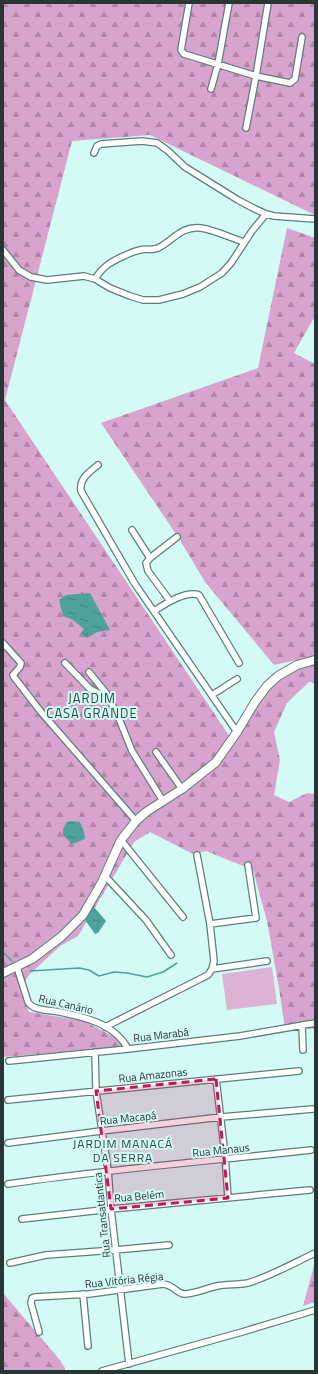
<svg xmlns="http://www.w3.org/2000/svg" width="318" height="1374" viewBox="0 0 318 1374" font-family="'Titillium Web',sans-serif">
<defs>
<pattern id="forest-firs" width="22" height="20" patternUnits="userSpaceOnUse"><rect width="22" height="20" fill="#d8a4ce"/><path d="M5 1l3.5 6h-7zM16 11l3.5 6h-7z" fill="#af86a8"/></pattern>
<pattern id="water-ripples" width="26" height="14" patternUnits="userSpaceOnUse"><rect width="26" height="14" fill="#4da29b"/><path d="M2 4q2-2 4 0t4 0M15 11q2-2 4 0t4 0" fill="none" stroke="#40857f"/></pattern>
</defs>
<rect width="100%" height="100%" fill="#d4faf5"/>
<path fill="url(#forest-firs)" d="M 3,3 L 315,3 L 315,215 L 150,135 L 72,141 L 5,400 L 234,743 L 269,687 L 290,671 L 315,665 L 315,683 L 309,682 L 287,703 L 274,732 L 280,760 L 274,795 L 289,802 L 307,793 L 315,794 L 315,1050 L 314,1029 L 285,1029 L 279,988 L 267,921 L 253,870 L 206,851 L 193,854 L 150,832 L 134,842 L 78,936 L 60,946 L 29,975 L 22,987 L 29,1012 L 84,1021 L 118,1039 L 122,1047 L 3,1057 Z
M 287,228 L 315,238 L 315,316 L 294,353 L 315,364 L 315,656 L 274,665 L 205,582 L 180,540 L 101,423 L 258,368 Z
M 315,1262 L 315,1302 L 303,1306 Z
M 3,1293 L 59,1359 L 65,1368 L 65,1371 L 3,1371 Z"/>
<path fill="#deb2d5" d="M 272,967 L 277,1004 L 227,1010 L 222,974 Z"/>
<path fill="url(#water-ripples)" d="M 90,593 L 110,630 L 97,632 L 87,638 L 81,633 L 84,629 L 73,620 L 63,616 L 59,600 L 66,595 Z
M 73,821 L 80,822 L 84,832 L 85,839 L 72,844 L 63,835 L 63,829 L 67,822 Z
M 93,906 L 106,921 L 98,933 L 95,934 L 85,920 Z"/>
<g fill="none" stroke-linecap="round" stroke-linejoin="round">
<path stroke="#4da29b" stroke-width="1.5" d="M 3,952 L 12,961
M 30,971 L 79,968 L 89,970 L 99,976 L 114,972 L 127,973 L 147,977 L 163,972 L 177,963"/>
<g stroke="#5c7e7a" stroke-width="8">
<path id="street" d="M 189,3 L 181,50 L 184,54 L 256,76 L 246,128
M 268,3 L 256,76 L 290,83 L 295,79 L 302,37
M 211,89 L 218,64 L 229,3
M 94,153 L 97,146 L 101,144 L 142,141 L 157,143 L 167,150 L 185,167 L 238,200 L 253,208 L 266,214 L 274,216 L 315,219
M 3,250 L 19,270 L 31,277 L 47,280 L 84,276 L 95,279 L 110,288 L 130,296 L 143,300 L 159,300 L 183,294 L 200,287 L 222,273 L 231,263 L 252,231 L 266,214
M 95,279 C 103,266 112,261 126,255 C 130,253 135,251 140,250 C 146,248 151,251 158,248 C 173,241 180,226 201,228 C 215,230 231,238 244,242
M 98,465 C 89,472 79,479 81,491 L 135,584 L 237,732
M 132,530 L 150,558 L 177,537
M 150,558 L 146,563 L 148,571 L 170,601
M 154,611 C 165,604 186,590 199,595 L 239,663
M 3,643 L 21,663 L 20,667 L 13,675 L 14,677 L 41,712 L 136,821
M 65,663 L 90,689 L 108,698
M 89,672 L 106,693 L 118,716 L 132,751 L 163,801
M 212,695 L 237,679
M 156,752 L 182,789
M 121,840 L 183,917
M 105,876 L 146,920 L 171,955
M 210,924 L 256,918 L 248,865
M 17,967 L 28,1002 C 33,1010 45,1010 54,1011 C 80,1016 114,1022 128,1049
M 212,969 L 267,961
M 302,1025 L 303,1050
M 105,1027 L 208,975 L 212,969 L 214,961 L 210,924 L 197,855
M 95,1052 L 96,1091 L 108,1170 L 111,1209 L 129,1364
M 9,1061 L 128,1049 L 240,1036 L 315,1023
M 216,1079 L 225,1155 L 228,1198
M 8,1100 L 299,1071
M 8,1143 L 101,1131 L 221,1117 L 313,1109
M 8,1184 C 108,1169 210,1161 311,1150
M 22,1219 L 111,1209 L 310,1190
M 10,1263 L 46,1255 L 115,1250 L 169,1245
M 83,1294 L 88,1346
M 39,1332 L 31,1303 L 32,1298 L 35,1297 L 89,1294 L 163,1284 C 174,1285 176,1293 184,1294 C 195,1294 207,1288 217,1286 C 227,1284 238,1285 248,1283 C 271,1276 294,1263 315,1253
M 102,1371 L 242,1332 L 315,1310"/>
</g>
<g stroke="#5c7e7a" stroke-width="10">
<path id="secondary" d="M 3,973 L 32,959 L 61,937 L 83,915 L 102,882 L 121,840 L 136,821 L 146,812 L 182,789 L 216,762 L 237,732 L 255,702 L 267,686 L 278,676 L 297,665 L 315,660"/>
</g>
<use href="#street" stroke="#fff" stroke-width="5.5"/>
<use href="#secondary" stroke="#fff" stroke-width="8"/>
</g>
<path fill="#c2185b" fill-opacity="0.2" stroke="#c2185b" stroke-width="3" stroke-dasharray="8 5" stroke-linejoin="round" d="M 216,1079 L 228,1198 L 111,1209 L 96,1091 Z"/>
<g text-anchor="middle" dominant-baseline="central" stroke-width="4" stroke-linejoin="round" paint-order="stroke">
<g font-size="11" fill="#283635" stroke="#d4faf5">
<text transform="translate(66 1004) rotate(13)">Rua Canário</text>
<text transform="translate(161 1035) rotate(-7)">Rua Marabá</text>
<text transform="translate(153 1075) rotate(-6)">Rua Amazonas</text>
<text transform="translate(128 1118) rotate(-6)">Rua Macapá</text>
<text transform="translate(221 1150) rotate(-6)">Rua Manaus</text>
<text transform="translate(139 1196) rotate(-5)">Rua Belém</text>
<text transform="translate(102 1215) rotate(-96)">Rua Transatlantica</text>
<text transform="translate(124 1280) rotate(-6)">Rua Vitória Régia</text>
</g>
<g font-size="12" letter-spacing="1" fill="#2a4a47" stroke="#d4faf5">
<text x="123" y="1143">JARDIM MANACÁ<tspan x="123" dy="14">DA SERRA</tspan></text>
</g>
<g font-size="13" letter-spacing="1" fill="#2a4a47" stroke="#d4faf5">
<text x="92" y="698">JARDIM<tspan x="92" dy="15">CASA GRANDE</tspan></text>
</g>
</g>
<rect width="318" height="1374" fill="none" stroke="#283635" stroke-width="8"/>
</svg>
